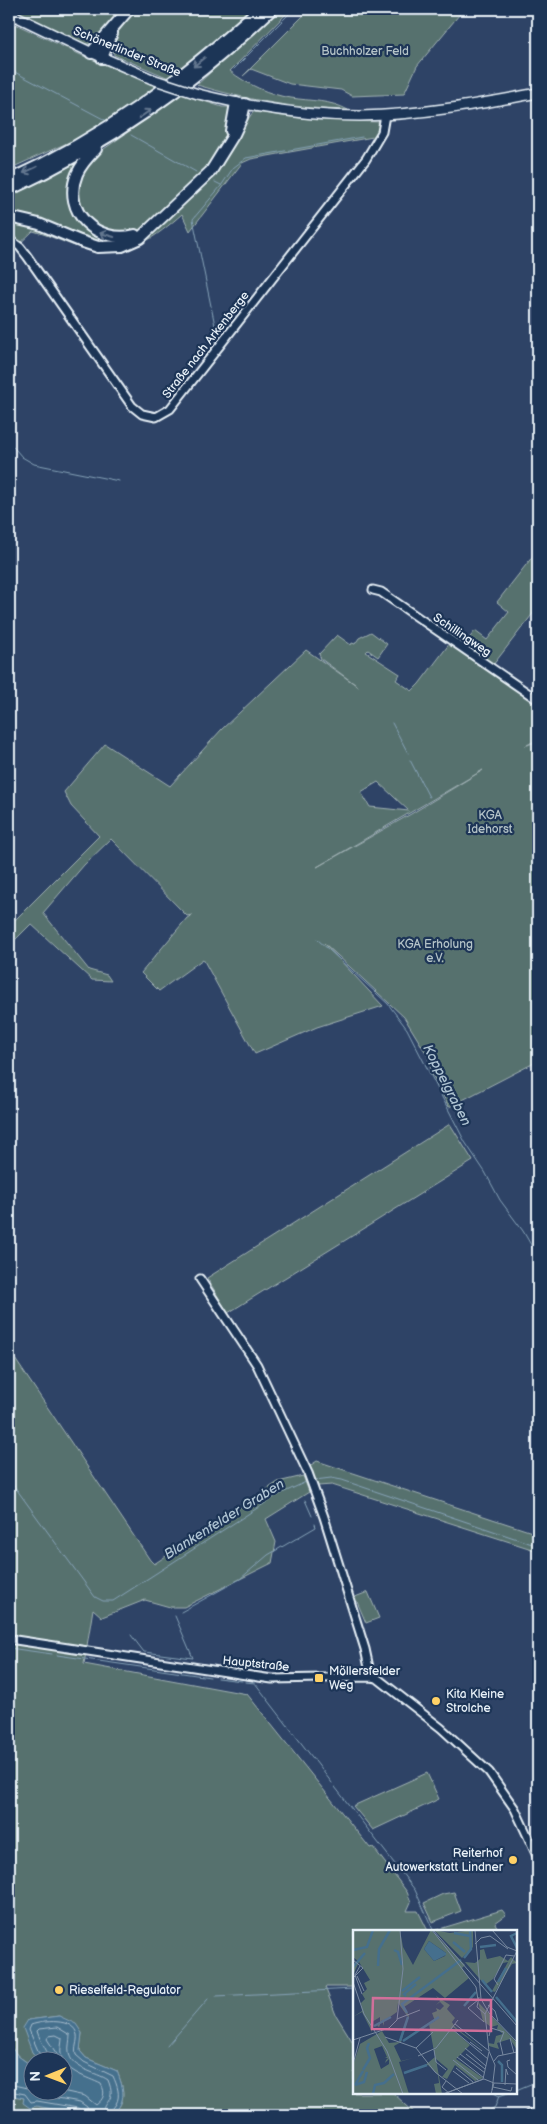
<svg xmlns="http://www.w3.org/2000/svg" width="547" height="2124" viewBox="0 0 547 2124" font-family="'Balsamiq Sans',sans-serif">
<rect width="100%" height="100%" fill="#2e4366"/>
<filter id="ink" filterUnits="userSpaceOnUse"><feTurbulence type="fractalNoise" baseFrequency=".02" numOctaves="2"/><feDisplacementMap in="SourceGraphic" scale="10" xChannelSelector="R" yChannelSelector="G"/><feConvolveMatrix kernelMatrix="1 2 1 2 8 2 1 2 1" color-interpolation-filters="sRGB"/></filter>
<g filter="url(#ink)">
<path fill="#57716e" stroke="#a0b1b3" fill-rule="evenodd" d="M 11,9 L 124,9 L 97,41 L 89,44 L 81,43 Z
M 136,9 L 250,9 L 244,17 L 169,78 L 114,55 L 112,40 Z
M 278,9 L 291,9 L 230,71 C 246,84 270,95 291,98 C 310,101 331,100 348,110 C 296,109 247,100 197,85 Z
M 310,9 L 464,9 L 417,66 L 404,94 L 352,96 L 341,90 L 290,84 L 251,69 L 243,76 Z
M 9,21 L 81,55 L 157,86 L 105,126 L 9,169 Z
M 182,94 L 222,107 L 228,107 L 240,131 L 253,112 L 317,120 L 380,122 L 379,129 L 373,137 L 251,159 L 242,163 L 190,231 L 182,214 C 157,236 128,259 92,251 C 72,247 53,236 33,231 L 13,250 L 9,248 L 9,193 L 88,154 L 94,156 Z
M 533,556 L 538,560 L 538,607 L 493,665 L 463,646 L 475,631 L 487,640 L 509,612 L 497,602 Z
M 371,632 L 387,644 L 378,657 L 368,650 L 366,652 L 400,674 L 396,680 L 412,691 L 419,684 L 450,643 L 538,705 L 538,739 L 525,746 L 538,741 L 538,1061 L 449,1107 L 432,1074 L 428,1056 L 404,1017 L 324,943 L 383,1006 L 317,1027 L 255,1054 L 203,959 L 159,991 L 141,973 L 187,918 L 192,915 L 187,916 L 111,839 L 84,865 L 43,913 L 89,970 L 107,975 L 111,981 L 92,980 L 31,924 L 9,946 L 9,926 L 99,836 L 71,806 L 64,792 L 105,744 L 170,786 L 222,729 L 306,650 L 359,687 L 321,659 L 319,654 L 337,635 L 351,645 L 352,643 L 355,644 L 359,638 ZM 483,770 L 411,814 L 317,867 ZM 378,782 L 409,811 L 370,807 L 361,792 Z
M 450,1124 L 473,1161 L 228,1313 L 207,1278 Z
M 9,1350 L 150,1560 L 154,1564 L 278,1482 L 303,1476 L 309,1492 L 266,1519 L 276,1542 L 272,1563 L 184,1607 L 170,1607 L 145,1600 L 102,1617 L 93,1609 L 84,1664 L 247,1694 L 370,1848 L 373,1847 L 407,1892 L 411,1902 L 407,1911 L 418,1911 L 428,1931 L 354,1932 L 354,1987 L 325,1987 L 336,2015 L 354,2044 L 354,2093 L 393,2093 L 417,2115 L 113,2115 C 127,2099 124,2090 117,2071 L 86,2058 L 80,2051 L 82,2033 L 59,2016 L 28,2020 L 32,2052 L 40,2061 L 32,2062 L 32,2066 L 18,2056 L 9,2045 Z
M 317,1461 L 538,1534 L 538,1551 L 332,1485 L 318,1486 L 308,1467 Z
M 368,1592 L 379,1618 L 366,1623 L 355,1597 Z
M 427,1773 L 439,1799 L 373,1830 L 353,1806 Z
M 454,1892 L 461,1911 L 433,1922 L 424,1903 L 443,1894 Z
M 502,1910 L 506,1915 L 495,1923 L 499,1931 L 436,1930 Z
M 9,2095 L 24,2098 L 30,2108 L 36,2106 L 86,2115 L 9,2115 Z"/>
<path fill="#456f8d" stroke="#86a3b8" d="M 59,2016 L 76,2024 L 82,2033 L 80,2051 L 86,2058 L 117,2071 C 124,2090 127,2099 113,2115 L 86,2115 L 36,2106 L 30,2108 L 23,2103 L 24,2098 L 9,2095 L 9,2045 L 18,2056 L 32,2066 L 32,2092 L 62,2092 L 62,2062 L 40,2061 L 32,2052 L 23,2028 L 28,2020 Z"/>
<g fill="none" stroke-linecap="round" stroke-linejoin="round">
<path stroke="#a7bdcd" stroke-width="1" d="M 43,2062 L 29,2030 L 31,2025 C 42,2021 74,2017 77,2035 C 78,2042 74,2048 76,2055 L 84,2062 L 113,2076 C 117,2085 121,2095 116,2104 C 113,2109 110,2110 109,2115
M 50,2062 C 49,2051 40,2042 37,2031 L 39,2029 L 57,2027 L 70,2035 C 70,2041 68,2047 69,2052 C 70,2069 97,2072 108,2080 C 117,2103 104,2098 103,2115
M 57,2062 L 58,2056 L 47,2039 L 49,2036 L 56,2035 L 62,2038 C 62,2043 60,2049 61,2054 C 64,2072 87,2077 101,2084 C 106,2093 104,2099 96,2105 L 85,2096 L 62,2091
M 9,2084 L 27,2088 L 35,2094 L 80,2102 L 87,2107 L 89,2115
M 9,2091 L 25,2094 L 31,2102 L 37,2101 L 78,2108 L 82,2111 L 83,2115"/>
<path stroke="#86a3b8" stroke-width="1" d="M 9,69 L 105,120
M 234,69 L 294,9
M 131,135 L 196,172
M 215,182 L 221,185
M 217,335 L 193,219 L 221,186 L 233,168 L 246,158 L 362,137
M 9,442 L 22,457 L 34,464 L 119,481
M 392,723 L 408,753
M 410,760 L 429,797
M 317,939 L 388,1004 L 407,1029 L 465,1142 L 485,1172 L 500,1200 L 523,1231 L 538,1257
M 9,1479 L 95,1597 L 103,1601 L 113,1601 L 276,1496 L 308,1481
M 315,1480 L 331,1478 L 342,1480 L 538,1546
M 305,1500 L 312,1516
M 181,1612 L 240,1579 L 268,1555 L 316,1527 L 315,1524
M 131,1635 L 144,1652 L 193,1658 L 175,1616
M 9,1648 L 52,1654
M 57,1655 L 210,1677
M 217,1678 L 242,1681
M 245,1682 L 255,1683 L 332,1783
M 335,1787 L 415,1890 L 434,1932
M 216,1996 L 354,1989
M 167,2046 L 208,1999
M 516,2090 L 538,2081
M 494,2093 L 499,2096 L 508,2093
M 482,2115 L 495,2107 L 499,2096"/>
<g stroke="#e8f1f8" stroke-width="11">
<path id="minor" d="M 9,239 L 20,247 L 27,256 L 132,406 L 142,414 L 156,417 L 170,409 L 366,159 L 382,132 L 385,115
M 373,590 L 381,592 L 538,700
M 200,1279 L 257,1365 L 308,1473 L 324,1517 L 365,1649 L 371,1677
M 9,1639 L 272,1679 L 371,1677 L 377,1678 L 441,1728 L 489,1772 L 515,1809 L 538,1858"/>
</g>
<g stroke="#e8f1f8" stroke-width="12">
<path id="major" d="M 9,13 L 88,51 L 152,79
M 198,94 C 251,107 306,116 360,116 C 420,115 479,104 538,93
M 529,2115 L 538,2112"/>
</g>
<g stroke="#e8f1f8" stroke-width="14">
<path id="highway" d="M 91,53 L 129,9
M 102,58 L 112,33
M 231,131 L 236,103
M 96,149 C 89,156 81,164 77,174 C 61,212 98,245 135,235
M 9,180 C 104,137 183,79 259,9
M 9,190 C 109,144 192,85 272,9
M 9,217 L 39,224 L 80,241 L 98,247 L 122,246 L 140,238 L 211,171 L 234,134 L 242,117 L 245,104"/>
</g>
<use href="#minor" stroke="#1d3557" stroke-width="7"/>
<use href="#major" stroke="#1d3557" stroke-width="9"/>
<use href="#highway" stroke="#1d3557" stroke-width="10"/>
<g stroke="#e8f1f8" stroke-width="12" stroke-linecap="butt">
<path id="major-bridge" d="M 152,79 L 198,94"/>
</g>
<use href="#major-bridge" stroke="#1d3557" stroke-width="9"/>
</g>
<defs><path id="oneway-shaft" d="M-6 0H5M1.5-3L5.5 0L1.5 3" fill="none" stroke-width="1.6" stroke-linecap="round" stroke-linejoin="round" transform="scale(1.25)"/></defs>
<g stroke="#64778f">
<use href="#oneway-shaft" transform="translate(199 62) rotate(140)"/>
<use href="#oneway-shaft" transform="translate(145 114) rotate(-35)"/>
<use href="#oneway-shaft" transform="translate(30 170) rotate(155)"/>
<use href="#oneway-shaft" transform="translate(107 235) rotate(-164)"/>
</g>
</g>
<g fill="#ffd166" stroke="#1d3557" stroke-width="2">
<rect x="314" y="1673" width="10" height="10" rx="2.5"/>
<circle cx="436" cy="1701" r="5"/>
<circle cx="513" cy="1860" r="5"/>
<circle cx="59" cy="1990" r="5"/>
</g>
<g text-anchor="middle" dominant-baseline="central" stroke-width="4.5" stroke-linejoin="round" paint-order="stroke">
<g font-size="12" fill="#b5c4c8" stroke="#1d3557">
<text x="365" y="51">Buchholzer Feld</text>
<text x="490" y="815">KGA<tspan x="490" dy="14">Idehorst</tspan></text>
<text x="435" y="944">KGA Erholung<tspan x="435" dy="14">e.V.</tspan></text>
</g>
<g font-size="12" fill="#e8f1f8" stroke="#1d3557">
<text transform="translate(127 52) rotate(22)">Schönerlinder Straße</text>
<text transform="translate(206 345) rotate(-52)">Straße nach Arkenberge</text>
<text transform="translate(462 635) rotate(34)">Schillingweg</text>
<text transform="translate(256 1664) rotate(6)">Hauptstraße</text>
</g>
<g font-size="12" fill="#e8f1f8" stroke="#1d3557" text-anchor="start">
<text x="329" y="1671">Möllersfelder<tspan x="329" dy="14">Weg</tspan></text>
<text x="446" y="1694">Kita Kleine<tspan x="446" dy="14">Strolche</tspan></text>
<text x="503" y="1853" text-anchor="end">Reiterhof<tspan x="503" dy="14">Autowerkstatt Lindner</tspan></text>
<text x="69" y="1990">Rieselfeld-Regulator</text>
</g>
<g font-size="14" font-style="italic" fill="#afc4d3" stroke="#1d3557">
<text transform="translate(447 1085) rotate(63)">Koppelgraben</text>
<text transform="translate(224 1519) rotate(-32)">Blankenfelder Graben</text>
</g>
</g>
<g transform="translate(353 1930)">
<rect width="164" height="164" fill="#2e4366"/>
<path d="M 0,0 L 47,0 L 50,17 L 60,35 L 78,0 L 112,35 L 109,38 L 116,48 L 92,68 L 80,58 L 51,77 L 56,86 L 48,112 L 41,116 L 48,131 L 60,128 L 46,132 L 56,164 L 0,163 L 0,135 L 7,114 L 29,101 L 36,113 L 46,112 L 55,87 L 45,73 L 44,82 L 31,91 L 31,96 L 29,90 L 26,97 L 24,95 L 27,93 L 27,87 L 19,92 L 19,102 L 9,82 L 0,87 L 9,81 L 8,73 L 12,69 L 9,64 L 14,59 L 11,53 L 17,50 L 6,32 L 0,45 L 0,36 L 5,31 L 0,27 ZM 76,11 L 93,23 L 92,26 L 81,31 L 71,19 ZM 29,116 L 34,127 L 32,128 L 35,128 L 33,130 L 32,133 L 36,129 L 36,134 L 28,139 L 21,119 ZM 81,0 L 97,3 L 120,0 L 120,17 L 109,28 ZM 131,19 L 134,29 L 147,26 L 155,31 L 158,27 L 164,33 L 159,34 L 142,62 L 139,61 L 155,32 L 150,33 L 140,49 L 132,55 L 112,32 L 122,33 L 127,29 L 127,20 ZM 83,66 L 97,75 L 94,79 L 102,88 L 99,92 L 102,97 L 135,123 L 100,97 L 99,99 L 117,115 L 103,129 L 130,148 L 122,151 L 102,135 L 94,149 L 89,147 L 95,139 L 83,129 L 89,164 L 83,164 L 81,154 L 86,153 L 85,145 L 75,135 L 67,138 L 51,143 L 70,137 L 82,127 L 76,94 L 82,91 L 79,83 L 84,81 L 83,78 L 87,80 L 91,76 L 87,72 L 83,75 L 87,71 ZM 125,72 L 164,113 L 164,120 L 157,109 L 144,113 L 146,119 L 136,116 L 135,113 L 141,114 L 143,106 L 150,104 L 144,99 L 145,95 L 138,97 L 130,91 Z" fill="#57716e" fill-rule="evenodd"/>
<path d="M 76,11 L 93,23 L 93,25 L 81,31 L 71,19 Z" fill="#456f8d"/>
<path fill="none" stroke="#456f8d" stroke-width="2.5" d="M 101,3 L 117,6M 100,12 L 112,22M 127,17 L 143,15M 164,18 L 158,6 L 164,3M 0,20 L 14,17 L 20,0M 41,20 L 45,22 L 49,35M 111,28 L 118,19 L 117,0M 25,36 L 26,19 L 37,0M 0,37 L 12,23M 129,50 L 139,62M 145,52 L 153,38M 49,61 L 67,47M 53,66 L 51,64 L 63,54M 143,67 L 164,92M 111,76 L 123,62M 54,83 L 49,74 L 108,30M 21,96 L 38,87M 47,111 L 55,87M 50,111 L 86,87M 145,131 L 149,135 L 149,152M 10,140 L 17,128 L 14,118 L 16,113M 51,143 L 74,135M 2,155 L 11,152 L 14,142M 2,155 L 10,141M 20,164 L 22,155 L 31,153 L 41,144"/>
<path fill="none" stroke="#7889a0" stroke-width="1" d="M 79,0 L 123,57 L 125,70 L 115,78 L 131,92M 80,0 L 164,96M 122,0 L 128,69 L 136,83 L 164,112M 139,0 L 154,17 L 164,21M 122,14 L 128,8 L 137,6 L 155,19M 0,30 L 10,38 L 0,48M 7,36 L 2,45 L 9,64M 4,46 L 11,61M 0,52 L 11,84 L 34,121 L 50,164M 145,55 L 141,49 L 153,25 L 161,26M 126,67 L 124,77 L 132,84M 135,75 L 142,81 L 145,91M 44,89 L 67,80M 102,94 L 136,121M 99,99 L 135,129M 136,106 L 138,98 L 151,102 L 147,112 L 150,125M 32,107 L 63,118M 157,108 L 161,123M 0,110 L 36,98 L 44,90 L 50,39 L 47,0M 117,112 L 129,121M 63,118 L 82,142 L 110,164M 63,118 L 80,102M 112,118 L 133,136M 81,120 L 83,132 L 93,140M 107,124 L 132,143M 113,124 L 132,139M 65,126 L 83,118 L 105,90M 104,127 L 131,148M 100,130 L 125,150M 157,130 L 154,131 L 155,137 L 164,145M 141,131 L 145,126 L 164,122M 0,134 L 7,108M 103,138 L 120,152M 100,141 L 116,153M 93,151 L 89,157 L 97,164M 141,153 L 164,154M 152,155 L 153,139 L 155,145M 140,157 L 158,161 L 159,157M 139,160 L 142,135 L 136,121 L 132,84 L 164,21M 90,164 L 131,149 L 141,153 L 138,164M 91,164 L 130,149 L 136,122"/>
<path fill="#d16f9a" fill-opacity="0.15" stroke="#d16f9a" stroke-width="2.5" d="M 20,68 L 138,70 L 138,101 L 19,99 Z"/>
<rect width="164" height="164" fill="none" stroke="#e8f1f8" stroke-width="2.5"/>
</g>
<rect width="547" height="2124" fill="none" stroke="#1d3557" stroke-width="30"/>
<rect x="15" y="15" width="517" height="2094" fill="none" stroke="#e8f1f8" stroke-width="2" filter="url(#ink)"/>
<g transform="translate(48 2076) rotate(269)"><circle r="24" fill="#1d3557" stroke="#6e8097"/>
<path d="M0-4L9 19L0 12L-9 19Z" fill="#ffd166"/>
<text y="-8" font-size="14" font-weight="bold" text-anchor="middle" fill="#e8f1f8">N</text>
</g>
</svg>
